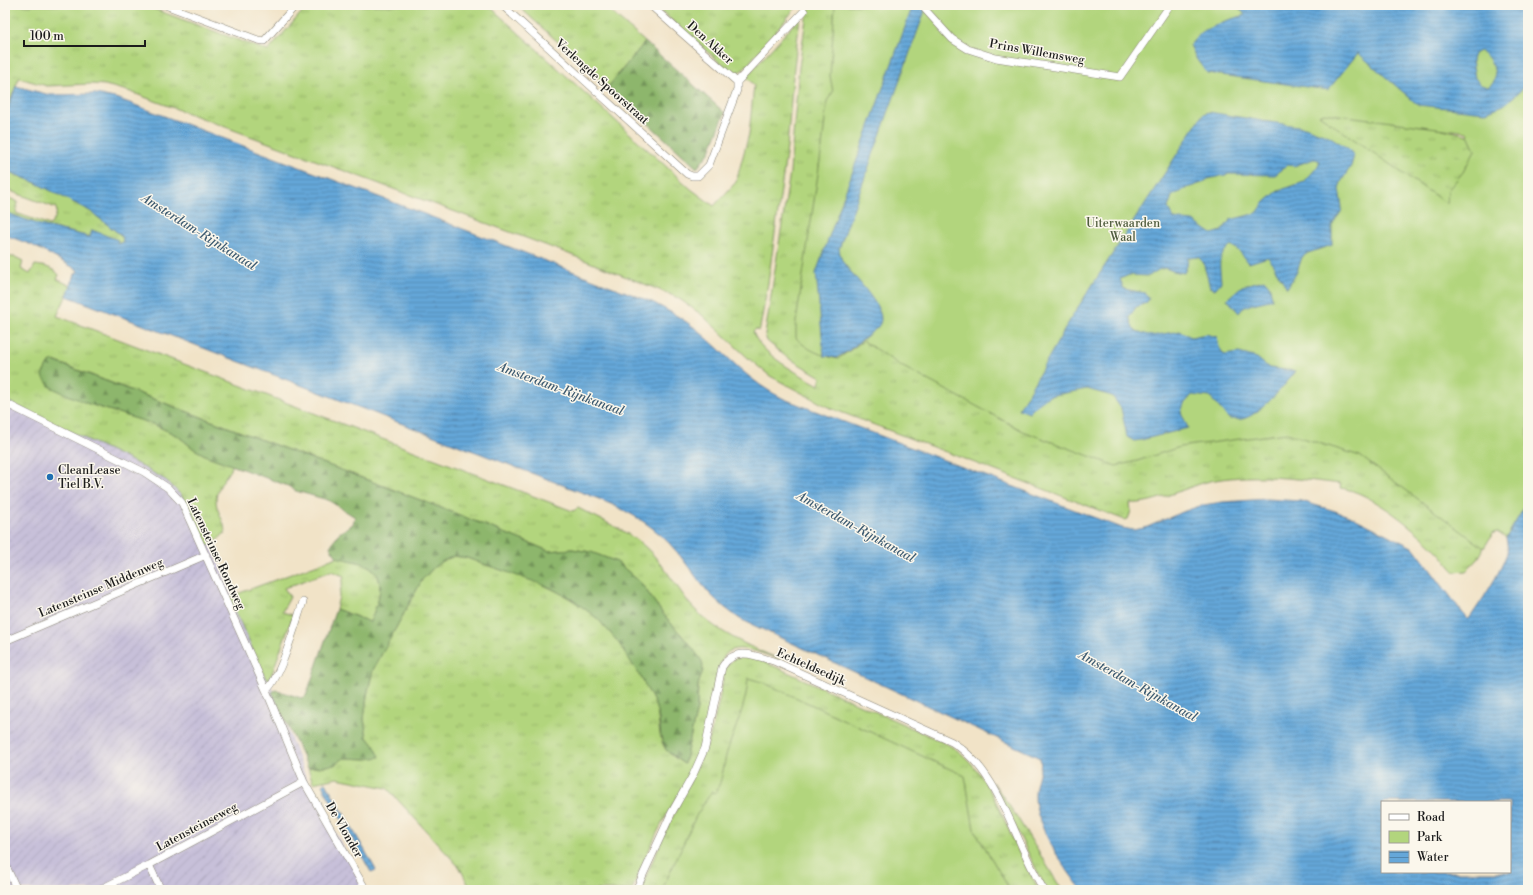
<svg xmlns="http://www.w3.org/2000/svg" width="1533" height="895" viewBox="0 0 1533 895" font-family="'Libre Bodoni',serif">
<defs>
<pattern id="industrial-furrows" width="10" height="10" patternUnits="userSpaceOnUse"><rect width="10" height="10" fill="#c7c0d9"/><path d="M-1 1l2-2M0 10L10 0M9 11l2-2" fill="none" stroke="#aaa4ba"/></pattern>
<pattern id="grass-tufts" width="24" height="20" patternUnits="userSpaceOnUse"><rect width="24" height="20" fill="#b2d57d"/><path d="M3 7l-1-3M5 7V3M7 7l1-3M15 17l-1-3M17 17v-4M19 17l1-3" fill="none" stroke="#98b66b"/></pattern>
<pattern id="forest-firs" width="22" height="20" patternUnits="userSpaceOnUse"><rect width="22" height="20" fill="#8db66c"/><path d="M5 1l3.5 6h-7zM16 11l3.5 6h-7z" fill="#729358"/></pattern>
<pattern id="water-rules" width="6" height="5" patternUnits="userSpaceOnUse"><rect width="6" height="5" fill="#65a7d9"/><path d="M0 2.5h6" fill="none" stroke="#5287af"/></pattern>
</defs>
<rect width="100%" height="100%" fill="#fbf7ec"/>
<filter id="ink" filterUnits="userSpaceOnUse"><feTurbulence type="fractalNoise" baseFrequency=".025" numOctaves="2"/><feDisplacementMap in="SourceGraphic" scale="8" xChannelSelector="R" yChannelSelector="G"/><feConvolveMatrix kernelMatrix="1 2 1 2 8 2 1 2 1" color-interpolation-filters="sRGB"/></filter>
<filter id="wash" filterUnits="userSpaceOnUse"><feTurbulence type="fractalNoise" baseFrequency=".012" numOctaves="4" result="noise"/><feDisplacementMap in="SourceGraphic" scale="16" xChannelSelector="R" yChannelSelector="G"/><feGaussianBlur stdDeviation="0.9" result="paint"/><feColorMatrix in="noise" values="0 0 0 0 0 0 0 0 0 0 0 0 0 0 0 0 0 1.4 0 .05"/><feComposite in="paint" operator="in"/></filter>
<g filter="url(#wash)">
<rect width="100%" height="100%" fill="#f1e3c7"/>
<path fill="url(#industrial-furrows)" d="M 5,388 L 172,476 L 198,514 L 268,678 L 308,783 L 367,890 L 5,890 Z"/>
<path fill="url(#grass-tufts)" stroke="#67784c" d="M 5,5 L 143,5 L 268,51 L 308,5 L 488,5 L 691,189 L 714,206 L 736,182 L 749,134 L 754,85 L 746,77 L 800,17 L 793,76 L 787,147 L 768,283 L 760,328 L 759,331 L 756,329 L 753,332 C 761,355 799,374 819,385 L 821,377 L 785,356 L 767,341 L 765,335 L 790,172 L 799,67 L 808,5 L 913,5 L 877,328 L 1311,109 L 1434,127 L 1485,139 L 1499,533 L 1497,532 C 1485,535 1485,549 1479,557 C 1476,563 1470,567 1466,571 L 1455,572 C 1449,567 1446,560 1441,555 C 1420,533 1371,491 1340,488 L 1341,484 C 1300,479 1256,473 1215,480 C 1188,485 1155,505 1130,503 L 1131,511 L 1128,519 L 1125,520 L 830,408 L 770,376 L 748,358 L 702,315 L 678,298 L 667,293 L 564,252 L 128,91 L 105,85 L 91,84 L 47,86 L 19,78 L 5,114 Z
M 517,5 L 603,5 L 645,42 L 608,87 Z
M 654,5 L 798,5 L 745,68 C 738,74 733,72 726,68 Z
M 5,170 L 36,183 L 90,211 L 122,236 L 123,242 L 117,243 L 118,240 L 92,234 L 91,237 L 40,225 L 5,212 L 5,196 L 18,202 L 16,213 L 50,225 C 54,220 58,214 56,208 L 5,189 Z
M 5,251 L 11,257 L 15,257 L 23,261 L 21,269 L 30,274 L 35,265 C 44,266 54,268 59,275 L 57,279 L 71,286 L 57,316 L 570,510 L 573,511 L 578,508 C 599,519 623,529 642,544 C 661,560 674,583 689,603 C 712,631 749,646 781,660 C 768,656 739,642 727,653 C 713,666 709,727 701,749 C 693,773 677,796 665,818 C 652,841 642,866 632,890 L 471,890 L 460,868 L 387,788 L 337,778 L 313,783 L 308,768 L 334,765 L 344,758 L 368,759 L 373,743 L 367,738 L 364,719 L 367,695 L 373,670 L 422,580 L 434,567 L 443,561 L 454,556 L 467,558 C 494,569 524,575 550,588 C 567,596 584,607 598,619 C 620,639 641,675 654,702 C 661,717 656,738 667,751 C 672,756 678,760 684,764 L 697,709 L 698,685 L 703,670 L 691,646 L 663,614 L 641,583 L 617,562 L 591,552 L 572,549 L 549,551 L 452,512 L 54,361 L 86,403 L 153,424 L 178,436 L 194,449 L 207,456 L 233,465 C 225,479 211,492 218,510 C 221,518 225,524 225,533 L 215,542 L 208,546 L 191,510 L 181,495 L 166,480 L 134,462 L 5,400 Z
M 337,557 C 346,560 364,562 370,567 C 389,580 376,606 370,622 L 336,609 L 344,576 L 331,571 L 284,588 L 290,597 L 282,612 L 293,615 L 270,679 L 266,679 L 229,597 Z
M 743,657 L 756,658 L 936,739 C 946,743 955,748 963,755 C 991,781 1004,821 1020,855 C 1026,867 1033,879 1040,890 L 640,890 L 664,835 L 709,741 L 719,701 L 725,668 L 732,660 Z
M 993,782 L 1017,817 L 1062,890 L 1047,890 L 1045,887 Z"/>
<path fill="url(#forest-firs)" stroke="#546944" d="M 645,42 L 725,113 L 709,153 L 697,168 L 608,87 Z
M 53,361 L 452,512 L 549,551 L 572,549 L 591,552 L 617,562 L 641,583 L 663,614 L 691,646 L 702,661 L 703,670 L 698,685 L 697,709 L 684,764 L 666,750 L 661,737 L 659,719 L 655,704 L 642,679 L 618,642 L 598,619 L 573,600 L 549,587 L 467,558 L 454,556 L 443,561 L 434,567 L 422,580 L 373,670 L 367,695 L 364,719 L 367,738 L 373,743 L 380,757 L 368,759 L 344,758 L 334,765 L 308,768 L 272,692 L 276,690 L 301,698 L 306,696 L 336,609 L 370,622 C 376,606 389,580 370,567 C 363,562 346,560 337,557 L 330,547 L 338,534 L 353,524 L 355,517 L 328,500 L 296,491 L 288,486 L 207,456 L 194,449 L 178,436 L 153,424 L 86,403 L 50,387 L 42,375 L 48,364 Z"/>
<path fill="#b2d57d" stroke="#67784c" fill-rule="evenodd" d="M 835,5 L 1528,5 L 1528,502 L 1506,538 L 1497,532 L 1493,533 L 1484,548 L 1360,456 L 1287,433 L 1194,445 L 1180,447 L 1137,461 L 1116,466 L 1025,432 L 903,367 L 863,341 L 838,359 C 822,356 807,350 796,338 L 796,322 L 822,147 L 827,101 L 833,92 L 830,76 ZM 1324,113 L 1467,132 L 1475,150 L 1463,172 L 1448,190 L 1447,204 L 1319,115 Z
M 748,678 L 762,682 L 795,697 L 965,776 L 974,829 L 1010,890 L 662,890 L 696,816 L 712,791 L 715,793 C 723,781 723,766 727,752 C 735,727 747,704 748,678 Z"/>
<path fill="url(#water-rules)" stroke="#40627a" fill-rule="evenodd" d="M 913,5 L 927,5 L 839,249 L 841,258 L 843,262 C 853,276 881,303 881,319 C 881,323 879,325 877,328 L 848,351 L 836,358 L 829,356 L 824,356 L 816,273 Z
M 1237,5 L 1528,5 L 1528,84 L 1504,105 L 1486,112 L 1418,105 L 1358,53 L 1328,90 L 1207,73 L 1197,60 L 1190,45 L 1201,32 L 1225,21 L 1245,15 ZM 1479,51 C 1489,54 1499,72 1493,83 C 1493,83 1489,87 1488,87 L 1481,85 L 1475,78 L 1472,60 L 1474,54 Z
M 16,86 L 50,95 L 96,94 L 119,99 L 424,214 L 652,302 C 669,311 686,320 701,333 C 729,357 750,383 784,399 L 1122,528 L 1133,530 L 1145,528 L 1185,511 L 1203,505 L 1223,502 L 1267,499 L 1301,501 L 1335,511 L 1354,518 L 1414,548 L 1468,620 C 1480,604 1501,572 1507,553 C 1508,548 1507,543 1506,538 L 1528,501 L 1528,890 L 1082,890 C 1063,866 1034,825 1035,794 C 1035,783 1043,767 1040,758 L 740,619 C 729,611 718,603 709,593 C 695,577 684,559 669,543 C 648,521 622,508 594,497 L 67,296 L 75,274 L 76,274 L 78,270 L 32,245 L 5,235 L 5,212 L 40,225 L 90,237 L 92,230 L 118,240 L 117,243 L 119,244 L 123,242 L 122,236 L 90,211 L 36,183 L 5,170 L 5,117 ZM 1382,802 L 1510,802 L 1510,872 L 1382,872 Z
M 1209,112 L 1269,122 L 1305,127 L 1329,136 L 1349,149 L 1354,156 L 1351,166 L 1341,182 L 1339,189 L 1342,207 L 1341,212 L 1332,225 L 1332,245 L 1308,253 L 1302,257 L 1297,272 L 1287,288 L 1268,257 L 1249,263 L 1239,251 L 1231,245 C 1216,258 1220,265 1221,282 L 1215,289 L 1210,287 L 1203,262 L 1198,257 L 1188,258 L 1187,266 L 1184,273 L 1173,271 L 1165,268 L 1158,270 L 1149,276 L 1129,275 L 1120,279 L 1124,289 L 1145,293 L 1149,299 L 1146,303 L 1136,307 L 1129,317 L 1134,330 L 1151,336 L 1180,331 L 1191,337 L 1206,334 L 1217,337 L 1219,347 L 1224,355 L 1239,353 L 1257,358 L 1269,368 L 1296,371 C 1285,385 1259,416 1242,419 C 1238,420 1233,419 1229,419 L 1210,397 L 1192,395 L 1184,404 L 1181,412 L 1188,428 L 1141,440 L 1134,441 L 1127,437 L 1121,408 L 1112,396 L 1087,389 L 1049,396 L 1033,408 L 1029,413 L 1019,409 L 1073,315 L 1203,114 ZM 1314,159 L 1319,160 L 1319,165 L 1304,182 L 1278,191 L 1265,202 L 1257,213 L 1230,220 L 1222,231 L 1212,234 L 1193,221 L 1174,219 L 1168,208 L 1172,196 L 1187,188 L 1202,183 L 1208,179 L 1229,174 L 1275,175 L 1288,165 L 1294,166 Z
M 1264,280 L 1270,287 L 1272,299 C 1262,303 1244,303 1239,313 L 1227,299 L 1242,286 Z
M 326,783 L 376,870 L 371,872 L 322,785 Z"/>
</g>
<g filter="url(#ink)">
<g fill="none" stroke-linecap="round" stroke-linejoin="round">
<g stroke="#868072" stroke-width="8">
<path id="street" d="M 165,5 L 258,40 L 264,41 L 296,5
M 502,5 L 687,174 L 692,176 L 698,176 L 709,165 L 737,90 L 737,82 L 804,11
M 650,5 L 737,82
M 921,5 L 952,39 L 968,49 L 996,58 L 1120,77 L 1170,5
M 5,403 L 144,472 L 168,488 L 182,503 L 266,690 L 304,782 L 366,890
M 5,641 L 206,555
M 266,690 C 279,683 297,619 303,602
M 5,864 L 17,890
M 149,865 L 161,890
M 99,890 L 149,865 L 304,782
M 636,890 L 672,812 L 693,775 L 705,748 L 722,667 C 735,645 757,656 776,662 L 952,742 C 1002,773 1014,843 1044,890"/>
</g>
<use href="#street" stroke="#fff" stroke-width="7"/>
</g>
</g>
<circle fill="#1f6fb2" stroke="#fbf7ec" stroke-width="1.5" cx="50" cy="477" r="4"/>
<g text-anchor="middle" dominant-baseline="central" stroke-width="3" stroke-linejoin="round" paint-order="stroke">
<g font-size="12" fill="#1c1c1c" stroke="#fbf7ec">
<text transform="translate(710 43) rotate(42)">Den Akker</text>
<text transform="translate(1037 52) rotate(10)">Prins Willemsweg</text>
<text transform="translate(602 82) rotate(42)">Verlengde Spoorstraat</text>
<text transform="translate(216 554) rotate(65)">Latensteinse Rondweg</text>
<text transform="translate(101 588) rotate(-23)">Latensteinse Middenweg</text>
<text transform="translate(811 667) rotate(24)">Echteldsedijk</text>
<text transform="translate(197 827) rotate(-28)">Latensteinseweg</text>
<text transform="translate(344 830) rotate(60)">De Vlonder</text>
</g>
<g font-size="12" fill="#505d3e" stroke="#fbf7ec">
<text x="1123" y="223">Uiterwaarden<tspan x="1123" dy="14">Waal</tspan></text>
</g>
<g font-size="12" fill="#1c1c1c" stroke="#fbf7ec" text-anchor="start">
<text x="58" y="470">CleanLease<tspan x="58" dy="14">Tiel B.V.</tspan></text>
</g>
<g font-size="13" font-style="italic" fill="#3d5b71" stroke="#fbf7ec">
<text transform="translate(199 232) rotate(32)">Amsterdam-Rijnkanaal</text>
<text transform="translate(561 389) rotate(20)">Amsterdam-Rijnkanaal</text>
<text transform="translate(856 527) rotate(29)">Amsterdam-Rijnkanaal</text>
<text transform="translate(1138 686) rotate(29)">Amsterdam-Rijnkanaal</text>
</g>
</g>
<rect width="1533" height="895" fill="none" stroke="#fbf7ec" stroke-width="20"/>
<rect x="1381" y="801" width="130" height="72" fill="#fbf7ec" stroke="#a29f99"/>
<rect x="1389" y="814" width="20" height="6" fill="#ffffff" stroke="#a29f99"/>
<text x="1417" y="821" font-size="12" fill="#1c1c1c">Road</text>
<rect x="1389" y="831" width="20" height="12" fill="#b2d57d" stroke="#a29f99"/>
<text x="1417" y="841" font-size="12" fill="#1c1c1c">Park</text>
<rect x="1389" y="851" width="20" height="12" fill="url(#water-rules)" stroke="#a29f99"/>
<text x="1417" y="861" font-size="12" fill="#1c1c1c">Water</text>
<path d="M24 40v6h121v-6" fill="none" stroke="#1c1c1c" stroke-width="2"/>
<text x="30" y="40" font-size="12" fill="#1c1c1c" stroke="#fbf7ec" stroke-width="3" paint-order="stroke">100 m</text>
</svg>
